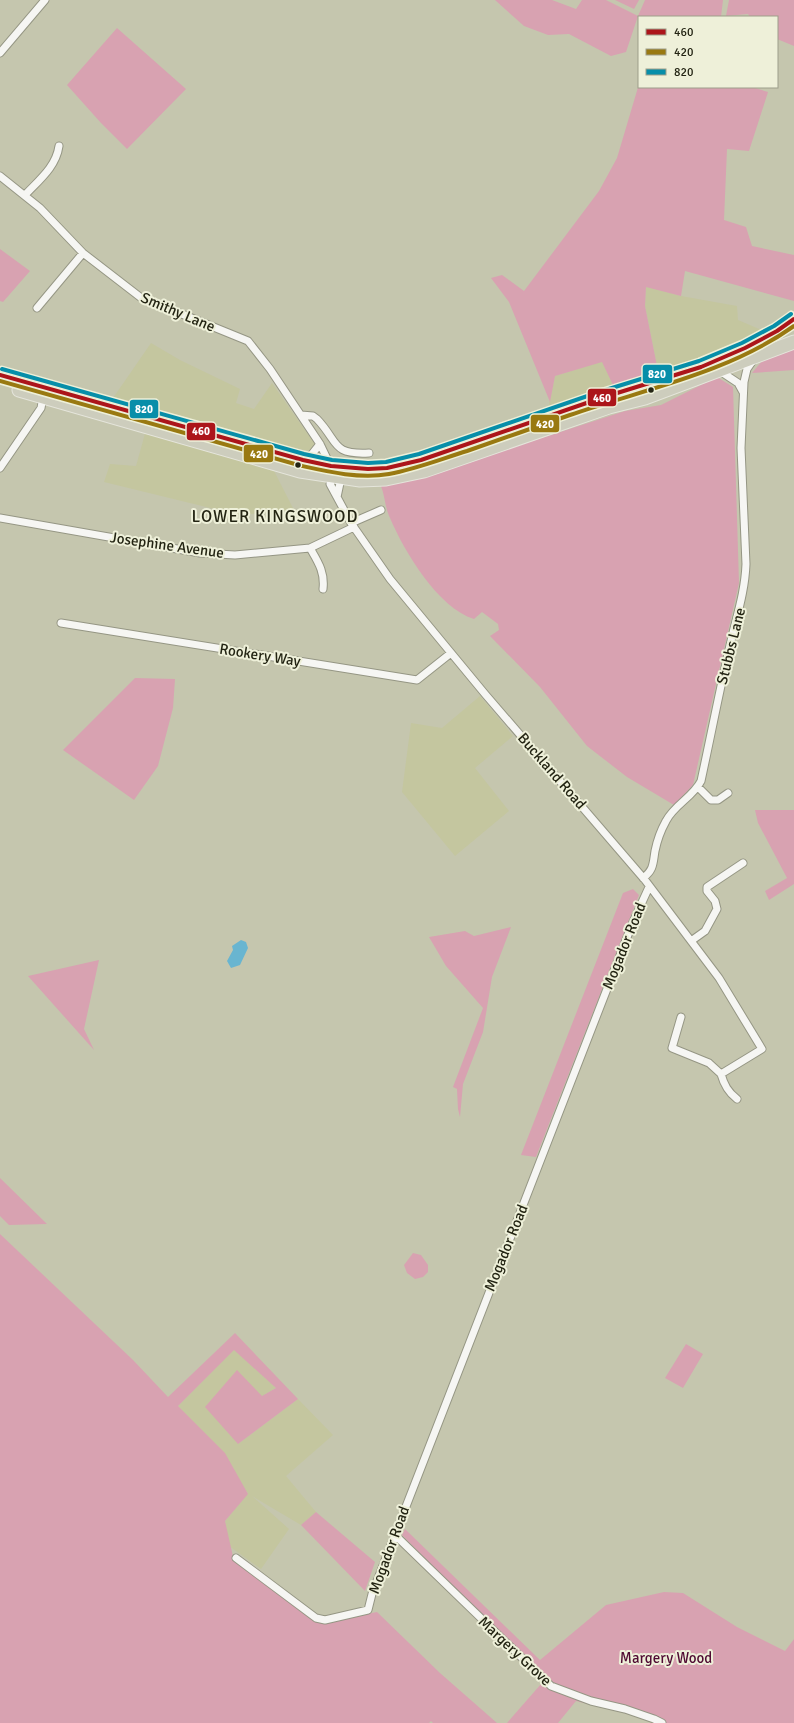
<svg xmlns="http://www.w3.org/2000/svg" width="794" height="1723" viewBox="0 0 794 1723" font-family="Signika,sans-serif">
<rect width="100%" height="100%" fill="#c5c6ae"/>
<path fill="#c4c69f" d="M 646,286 L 681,296 L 737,306 L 738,320 L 764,331 L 707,358 L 658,371 L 645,306 Z
M 151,343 L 180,360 L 240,389 L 236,403 L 254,409 L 272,383 L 314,443 L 314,448 L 310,451 L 284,446 L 272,467 L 294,510 L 239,515 L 104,482 L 110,464 L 136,466 L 146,430 L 111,401 Z
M 603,361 L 613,385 L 548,409 L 555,376 Z
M 480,696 L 513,736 L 475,768 L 509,811 L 455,856 L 402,792 L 411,723 L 442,728 Z
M 234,1349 L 276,1388 L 262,1396 L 238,1444 L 298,1399 L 333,1435 L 286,1476 L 316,1512 L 301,1525 L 252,1496 L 289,1529 L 261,1569 L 229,1546 L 225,1521 L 248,1493 L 178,1406 Z"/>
<path fill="#d8a2b1" d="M 495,0 L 552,0 L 576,9 L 582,0 L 606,0 L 638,16 L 645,0 L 723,0 L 721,17 L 638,16 L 626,52 L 611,56 L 569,34 L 548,35 L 524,26 Z
M 615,0 L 639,0 L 634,9 Z
M 729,0 L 794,0 L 794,46 L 777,39 L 777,17 L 750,17 L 748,14 L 726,16 Z
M 117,28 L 186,89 L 127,149 L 101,123 L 67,85 Z
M 639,84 L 639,87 L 752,87 L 768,92 L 749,151 L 727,149 L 724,220 L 746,227 L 752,246 L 794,255 L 794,301 L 685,271 L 681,296 L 646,287 L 645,306 L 658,371 L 613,385 L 602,362 L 555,376 L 550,402 L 509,302 L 491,278 L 502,275 L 524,291 L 599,191 L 617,158 Z
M 0,249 L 30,271 L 3,302 L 0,301 Z
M 794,349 L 794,370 L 752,373 L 762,361 Z
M 717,377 L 733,387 L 739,583 L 693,785 L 674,805 L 627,777 L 587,746 L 540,687 L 490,636 L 499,630 L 498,624 L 482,612 L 474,619 C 438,608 404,551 390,518 C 385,508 385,496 381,486 L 447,469 L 625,411 L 661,405 Z
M 135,678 L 175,679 L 173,708 L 158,766 L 134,800 L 63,750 Z
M 755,810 L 794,810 L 794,884 L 769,900 L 765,891 L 787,878 L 758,823 Z
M 633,889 L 639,895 L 536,1157 L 521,1155 L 623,893 Z
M 511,927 L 492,977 L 483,1032 L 463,1084 L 460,1117 L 458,1109 L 457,1089 L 453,1087 L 483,1008 L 446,966 L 429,937 L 465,931 L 474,936 Z
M 99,960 L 84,1029 L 94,1050 L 28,976 Z
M 0,1178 L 47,1224 L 9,1225 L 0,1216 Z
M 0,1234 L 133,1360 L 168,1397 L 235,1333 L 298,1399 L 238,1444 L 205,1407 L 237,1370 L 262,1396 L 276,1388 L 234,1350 L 178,1406 L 225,1453 L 248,1494 L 225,1521 L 234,1561 L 322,1623 L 377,1612 L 440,1673 L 497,1723 L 433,1723 L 431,1721 L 429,1723 L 0,1723 Z
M 413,1253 L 421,1255 L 428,1265 L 428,1272 L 423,1277 L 415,1279 L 407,1273 L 404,1265 Z
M 686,1344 L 703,1354 L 683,1388 L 665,1378 Z
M 316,1512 L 375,1562 L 365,1591 L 301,1525 Z
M 405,1529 L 540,1660 L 606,1605 L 664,1592 L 683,1593 L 737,1627 L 785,1651 L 794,1639 L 794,1723 L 655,1723 L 648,1719 L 576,1701 L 558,1723 L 507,1723 L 541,1684 L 531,1667 L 402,1535 Z"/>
<path fill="#69b5d0" d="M 241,940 L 246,942 L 248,948 L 240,965 L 231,968 L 227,961 L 233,950 L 232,946 Z"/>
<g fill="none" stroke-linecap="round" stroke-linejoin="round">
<g stroke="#959684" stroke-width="9">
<path id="street" d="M 0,53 L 45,0
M 0,176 L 40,208 L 83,253 L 140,297 L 248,341 L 270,369 L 320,444 L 331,467
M 25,195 C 39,180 56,167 59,146
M 37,308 L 83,253
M 720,371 L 738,383 L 743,392
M 301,415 L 313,416 L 317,419 C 339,442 331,455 369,453
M 303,460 L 312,454 L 320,444
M 0,468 L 41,408 L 43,397
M 333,477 L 330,484 L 351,523 L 390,579 L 485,694 L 645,880 L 719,978 L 762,1049 L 721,1074 L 709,1063 L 672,1048 L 681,1017
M 335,478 L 340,483 L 337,497
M 0,518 L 200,553 L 235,555 L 310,548 L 354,527
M 351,523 L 381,510
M 310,548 C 318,562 325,572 323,589
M 61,623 L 417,680 L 451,653
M 698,787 L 711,800 L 718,800 L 728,793
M 643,878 C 654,870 653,863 655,851 C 657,841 661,830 666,821 C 674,805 693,797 701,781 C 711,735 720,688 731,641 C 737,615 745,591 746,564 L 741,448 L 744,382 L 747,369 L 754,359
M 691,941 L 705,931 L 717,909 L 715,901 L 707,891 L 707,887 L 743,863
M 721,1074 C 724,1085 728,1092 737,1099
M 395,1535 L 551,1686 L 591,1701 L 625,1709 L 654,1719 L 662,1723
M 236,1558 L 316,1618 L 325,1620 L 368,1610 L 372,1594 L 633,922 L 649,887"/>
</g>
<g stroke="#e5e5db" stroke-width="15">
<path id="highway" d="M 0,375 L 303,460 L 331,466 L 368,469 L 387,468 L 421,460 L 601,398 L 701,367 L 745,348 L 777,331 L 794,319
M 19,390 L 300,471 L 360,480 L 386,479 L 424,471 L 609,407 L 645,398 L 794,342"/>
</g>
<use href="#street" stroke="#f6f6f3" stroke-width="7"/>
<use href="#highway" stroke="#cdcdbd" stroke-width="13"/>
<g stroke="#eef0d9" stroke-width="7">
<path id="bus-1" d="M 0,375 L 303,460 L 331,466 L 368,469 L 387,468 L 421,460 L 601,398 L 701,367 L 745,348 L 777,331 L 794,319"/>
</g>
<g stroke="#eef0d9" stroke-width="7">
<path id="bus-2" d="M 0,381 L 302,466 C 329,472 360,479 389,474 C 416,469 441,459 467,451 C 501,439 536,427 570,415 C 645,389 728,373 794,326"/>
</g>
<g stroke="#eef0d9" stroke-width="7">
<path id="bus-3" d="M 2,369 L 304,454 L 332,460 L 368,463 L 386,462 L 419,454 L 599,392 L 699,361 L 742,343 L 774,326 L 791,314"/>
</g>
<use href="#bus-1" stroke="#ac151a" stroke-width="4"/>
<use href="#bus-2" stroke="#997911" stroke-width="4"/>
<use href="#bus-3" stroke="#078ea9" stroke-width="4"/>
</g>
<g fill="#232413" stroke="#eef0d9" stroke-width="1.5">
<circle cx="651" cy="390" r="3.5"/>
<circle cx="298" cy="465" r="3.5"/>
</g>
<g text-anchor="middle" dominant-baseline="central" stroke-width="4" stroke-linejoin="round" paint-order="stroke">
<g font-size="15" fill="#232413" stroke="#eef0d9">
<text transform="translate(178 312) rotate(23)">Smithy Lane</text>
<text transform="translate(167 545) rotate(8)">Josephine Avenue</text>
<text transform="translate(731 646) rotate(-76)">Stubbs Lane</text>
<text transform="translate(260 655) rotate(9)">Rookery Way</text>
<text transform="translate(552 771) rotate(49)">Buckland Road</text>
<text transform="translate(624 946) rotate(-68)">Mogador Road</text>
<text transform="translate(506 1248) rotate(-68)">Mogador Road</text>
<text transform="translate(389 1550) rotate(-70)">Mogador Road</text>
<text transform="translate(515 1651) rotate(43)">Margery Grove</text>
</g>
<g font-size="15" fill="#500b33" stroke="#eef0d9">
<text x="666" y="1658">Margery Wood</text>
</g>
<g font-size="17" letter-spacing="1" fill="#232413" stroke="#eef0d9">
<text x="275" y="516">LOWER KINGSWOOD</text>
</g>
</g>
<g stroke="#eef0d9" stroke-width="1.5">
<rect x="642" y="364" width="31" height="20" rx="4" fill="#078ea9"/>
<rect x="587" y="388" width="30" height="19" rx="4" fill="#ac151a"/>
<rect x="129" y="399" width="30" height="20" rx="4" fill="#078ea9"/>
<rect x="530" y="414" width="30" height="19" rx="4" fill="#997911"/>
<rect x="186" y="422" width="30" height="19" rx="4" fill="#ac151a"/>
<rect x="243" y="444" width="31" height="19" rx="4" fill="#997911"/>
</g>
<g font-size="11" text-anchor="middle" font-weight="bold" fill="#fff">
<text x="657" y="378">820</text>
<text x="602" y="402">460</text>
<text x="144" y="413">820</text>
<text x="545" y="428">420</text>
<text x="201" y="435">460</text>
<text x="259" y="458">420</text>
</g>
<rect x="638" y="16" width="140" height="72" fill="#eef0d9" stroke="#9d9e8a"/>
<rect x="646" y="29" width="20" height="6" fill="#ac151a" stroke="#9d9e8a"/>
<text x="674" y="36" font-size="12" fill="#232413">460</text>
<rect x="646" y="49" width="20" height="6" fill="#997911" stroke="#9d9e8a"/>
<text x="674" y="56" font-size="12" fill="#232413">420</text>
<rect x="646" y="69" width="20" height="6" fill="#078ea9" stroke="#9d9e8a"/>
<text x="674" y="76" font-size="12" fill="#232413">820</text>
</svg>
